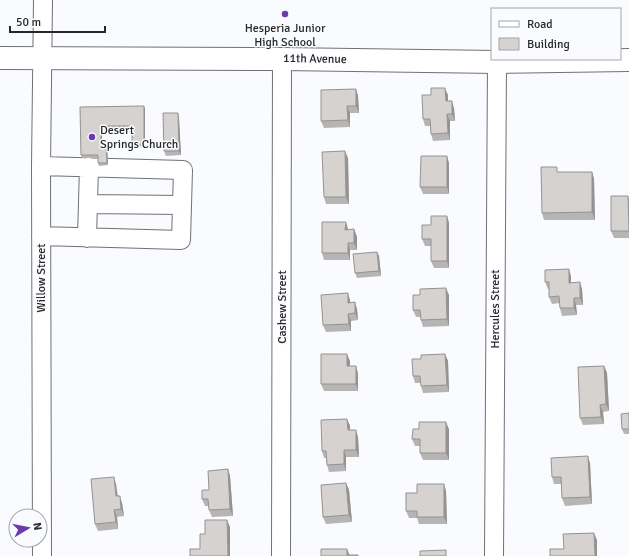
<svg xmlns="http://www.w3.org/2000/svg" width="629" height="556" viewBox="0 0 629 556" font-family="Signika,sans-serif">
<rect width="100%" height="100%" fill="#f9fbff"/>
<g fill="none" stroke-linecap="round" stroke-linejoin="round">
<g stroke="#6f7174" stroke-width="20">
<path id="minor" d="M 41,166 L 183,170 L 181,240 L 41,236
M 88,204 L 182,205
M 87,238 L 89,167
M 42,556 L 41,166 L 43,0
M 281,556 L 282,59
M 494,556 L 497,62"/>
</g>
<g stroke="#6f7174" stroke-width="24">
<path id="major" d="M 0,58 L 282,59 L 497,62 L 629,60"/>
</g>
<use href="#minor" stroke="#fff" stroke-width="18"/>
<use href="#major" stroke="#fff" stroke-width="22"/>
</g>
<path fill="#b7b5b3" d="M 356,89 L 358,96 L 359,113 L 350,113 L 350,127 L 324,128 L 321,121 Z
M 448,95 L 448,101 L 454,108 L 455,121 L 450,121 L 450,140 L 433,141 L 431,134 L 430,126 L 425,126 L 423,119 Z
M 80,107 L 145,109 L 145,146 L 133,147 L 132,144 L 132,128 L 102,128 L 102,144 L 107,146 L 108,165 L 99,166 L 98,163 L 98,158 L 82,158 L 81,155 Z
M 178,113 L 179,118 L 181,155 L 166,156 L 164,151 Z
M 348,158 L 349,204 L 326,204 L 324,197 Z
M 449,163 L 449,194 L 423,194 L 420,187 Z
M 559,172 L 592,172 L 594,179 L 595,220 L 544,220 L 542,213 Z
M 628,196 L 629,198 L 629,238 L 614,238 L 611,231 Z
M 447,216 L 449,223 L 449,268 L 434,268 L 431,261 L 431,246 L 425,246 L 422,239 L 431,225 Z
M 354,229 L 357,237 L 357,250 L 350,250 L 350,260 L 324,260 L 322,253 L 348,230 Z
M 377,252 L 379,256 L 381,276 L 357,278 L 355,273 Z
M 571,276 L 571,283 L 582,289 L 583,305 L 576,305 L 577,315 L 562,316 L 560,308 L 560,303 L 552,304 L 549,297 L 549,289 L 548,289 L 545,282 Z
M 449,295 L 449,326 L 423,327 L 421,320 L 421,317 L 416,317 L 413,310 Z
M 350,300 L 350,302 L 357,309 L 358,320 L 351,321 L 351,331 L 326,332 L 323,325 Z
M 445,354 L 448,361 L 449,392 L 423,393 L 421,386 L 421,383 L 415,383 L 413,376 L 421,359 Z
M 350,361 L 350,366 L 356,366 L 358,374 L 358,391 L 324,391 L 321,384 Z
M 604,366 L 607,373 L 609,411 L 603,412 L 604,424 L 583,425 L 580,418 Z
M 629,413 L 629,434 L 624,434 L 622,429 Z
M 347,419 L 350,426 L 350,430 L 358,437 L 359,457 L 346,457 L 346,471 L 329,472 L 327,465 L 326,458 L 324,458 L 322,451 Z
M 449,429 L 449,460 L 423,460 L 420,453 L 420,446 L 415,446 L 412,439 Z
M 590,463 L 592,504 L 565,506 L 562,498 L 562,484 L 554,484 L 552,477 Z
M 228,469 L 230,476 L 233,516 L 212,517 L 209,510 L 209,506 L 205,506 L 202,499 L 209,490 Z
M 346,483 L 349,490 L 352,522 L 326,524 L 323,517 Z
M 116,484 L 118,496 L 122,503 L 124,516 L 117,517 L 118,529 L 98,531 L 95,524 Z
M 446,491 L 447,524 L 419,524 L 417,518 L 409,518 L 406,511 L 417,493 Z"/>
<path fill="#959392" d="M 445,88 L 448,95 L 448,108 L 446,101 Z
M 356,89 L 358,96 L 359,113 L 356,106 Z
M 452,101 L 454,108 L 455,121 L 452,114 Z
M 144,106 L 145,109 L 145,146 L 144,144 Z
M 347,106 L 350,113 L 350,127 L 348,120 Z
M 178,113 L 179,118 L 181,155 L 179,151 Z
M 447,114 L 450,121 L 450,140 L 448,133 Z
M 101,126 L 102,128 L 102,146 L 101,144 Z
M 106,143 L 107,146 L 108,165 L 107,163 Z
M 345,151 L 348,158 L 349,204 L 346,197 Z
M 447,156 L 449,163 L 449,194 L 447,187 Z
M 592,172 L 594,179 L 595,220 L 592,212 Z
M 447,216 L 449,223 L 449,268 L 447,261 Z
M 346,222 L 348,229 L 348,237 L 345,230 Z
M 354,229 L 357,237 L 357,250 L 354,243 Z
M 348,243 L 350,250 L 350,260 L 348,253 Z
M 377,252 L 379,256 L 381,276 L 379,271 Z
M 569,269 L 571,276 L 571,290 L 569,283 Z
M 580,282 L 582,289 L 583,305 L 580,298 Z
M 446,288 L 449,295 L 449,326 L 447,319 Z
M 348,293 L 350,300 L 351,310 L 348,303 Z
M 574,298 L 576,305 L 577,315 L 574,308 Z
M 355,302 L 357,309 L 358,320 L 355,313 Z
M 348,314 L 351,321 L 351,331 L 349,324 Z
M 347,354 L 350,361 L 350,374 L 347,366 Z
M 445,354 L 448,361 L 449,392 L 447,385 Z
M 356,366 L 358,374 L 358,391 L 356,384 Z
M 604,366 L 607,373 L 609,411 L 606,404 Z
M 600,405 L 603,412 L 604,424 L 601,417 Z
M 347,419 L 350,426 L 350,437 L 348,430 Z
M 446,422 L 449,429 L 449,460 L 446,453 Z
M 356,430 L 358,437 L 359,457 L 356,450 Z
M 344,450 L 346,457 L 346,471 L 344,464 Z
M 588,456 L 590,463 L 592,504 L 590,497 Z
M 228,469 L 230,476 L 233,516 L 230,509 Z
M 114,477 L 116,484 L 118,503 L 116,496 Z
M 346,483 L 349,490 L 352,522 L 349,515 Z
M 444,484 L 446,491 L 447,524 L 444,517 Z
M 120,496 L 122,503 L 124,516 L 121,509 Z
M 114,510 L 117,517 L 118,529 L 116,522 Z
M 227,520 L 230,527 L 230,556 L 228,556 Z
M 594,533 L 597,540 L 597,556 L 595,556 Z
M 347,549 L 350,556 L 347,556 Z"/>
<path fill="#d5d2d0" stroke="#959392" d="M 431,88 L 445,88 L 446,101 L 452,101 L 452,114 L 447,114 L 448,133 L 431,134 L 430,119 L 423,119 L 422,95 L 431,95 Z
M 356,89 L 356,106 L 347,106 L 348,120 L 321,121 L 321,90 Z
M 144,106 L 144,144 L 132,144 L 132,126 L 101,126 L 101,144 L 106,143 L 107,163 L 98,163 L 98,155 L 81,155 L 80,107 Z
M 163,113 L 178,113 L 179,151 L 164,151 Z
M 345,151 L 346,197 L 324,197 L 322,152 Z
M 421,156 L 447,156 L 447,187 L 420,187 Z
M 541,167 L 557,167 L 557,172 L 592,172 L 592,212 L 542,213 Z
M 611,196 L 628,196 L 629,231 L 611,231 Z
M 431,216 L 447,216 L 447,261 L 431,261 L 431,239 L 422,239 L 422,225 L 431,225 Z
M 322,222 L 346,222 L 345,230 L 354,229 L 354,243 L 348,243 L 348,253 L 322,253 Z
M 377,252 L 379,271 L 355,273 L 353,254 Z
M 569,269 L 569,283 L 580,282 L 580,298 L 574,298 L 574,308 L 560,308 L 559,296 L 549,297 L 549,282 L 545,282 L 545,270 Z
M 446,288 L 447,319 L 421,320 L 420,310 L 413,310 L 413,295 L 420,295 L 420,289 Z
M 348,293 L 348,303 L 355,302 L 355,313 L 348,314 L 349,324 L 323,325 L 321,295 Z
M 321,354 L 347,354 L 347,366 L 356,366 L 356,384 L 321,384 Z
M 445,354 L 447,385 L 421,386 L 420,376 L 413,376 L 412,359 L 421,359 L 421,355 Z
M 604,366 L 606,404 L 600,405 L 601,417 L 580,418 L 578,367 Z
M 629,413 L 629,429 L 622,429 L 621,414 Z
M 347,419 L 348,430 L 356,430 L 356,450 L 344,450 L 344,464 L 327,465 L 326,451 L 322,451 L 321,420 Z
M 419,422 L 446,422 L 446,453 L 420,453 L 420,439 L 412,439 L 413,429 L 419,429 Z
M 588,456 L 590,497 L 562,498 L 561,477 L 552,477 L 551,458 Z
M 228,469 L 230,509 L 209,510 L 208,499 L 202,499 L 202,490 L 209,490 L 208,471 Z
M 114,477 L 116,496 L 120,496 L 121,509 L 114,510 L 116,522 L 95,524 L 91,479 Z
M 346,483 L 349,515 L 323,517 L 321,485 Z
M 417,484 L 444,484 L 444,517 L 417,517 L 417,511 L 406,511 L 406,493 L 417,493 Z
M 205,520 L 227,520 L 228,556 L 190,556 L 190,549 L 200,549 L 200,534 L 205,534 Z
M 594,533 L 595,556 L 550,556 L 550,549 L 564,549 L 563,534 Z
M 321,549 L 347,549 L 347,555 L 358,555 L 358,556 L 321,556 Z
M 446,550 L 446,556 L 420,556 L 420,551 Z"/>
<g fill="#6c39b0" stroke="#f9fbff" stroke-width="1.5">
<circle cx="285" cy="14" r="4"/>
<circle cx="92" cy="137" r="4"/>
</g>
<g text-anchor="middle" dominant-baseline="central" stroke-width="3" stroke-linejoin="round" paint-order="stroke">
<g font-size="12" fill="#272728" stroke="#f9fbff">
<text x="285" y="28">Hesperia Junior<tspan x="285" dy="14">High School</tspan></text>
<text x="100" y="130" text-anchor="start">Desert<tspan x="100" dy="14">Springs Church</tspan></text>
</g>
<g font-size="12" fill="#272728" stroke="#f9fbff">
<text transform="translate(315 59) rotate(1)">11th Avenue</text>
<text transform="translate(41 278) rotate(-90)">Willow Street</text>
<text transform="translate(282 307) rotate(-90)">Cashew Street</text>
<text transform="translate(495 309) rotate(-90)">Hercules Street</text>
</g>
</g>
<rect x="491" y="8" width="130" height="52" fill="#f9fbff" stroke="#a5a6a9"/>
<rect x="499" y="21" width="20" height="6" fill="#ffffff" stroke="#a5a6a9"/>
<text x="527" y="28" font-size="12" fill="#272728">Road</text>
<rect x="499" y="38" width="20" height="12" fill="#d5d2d0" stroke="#a5a6a9"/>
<text x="527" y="48" font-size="12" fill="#272728">Building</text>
<g transform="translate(28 528) rotate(80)"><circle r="19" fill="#f9fbff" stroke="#a5a6a9"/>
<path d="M0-3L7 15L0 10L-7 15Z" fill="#6c39b0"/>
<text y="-6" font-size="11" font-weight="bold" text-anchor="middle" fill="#272728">N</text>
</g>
<path d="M10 26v6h95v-6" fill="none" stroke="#272728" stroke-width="2"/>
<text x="16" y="26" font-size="12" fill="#272728" stroke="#f9fbff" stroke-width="3" paint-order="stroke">50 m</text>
</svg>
